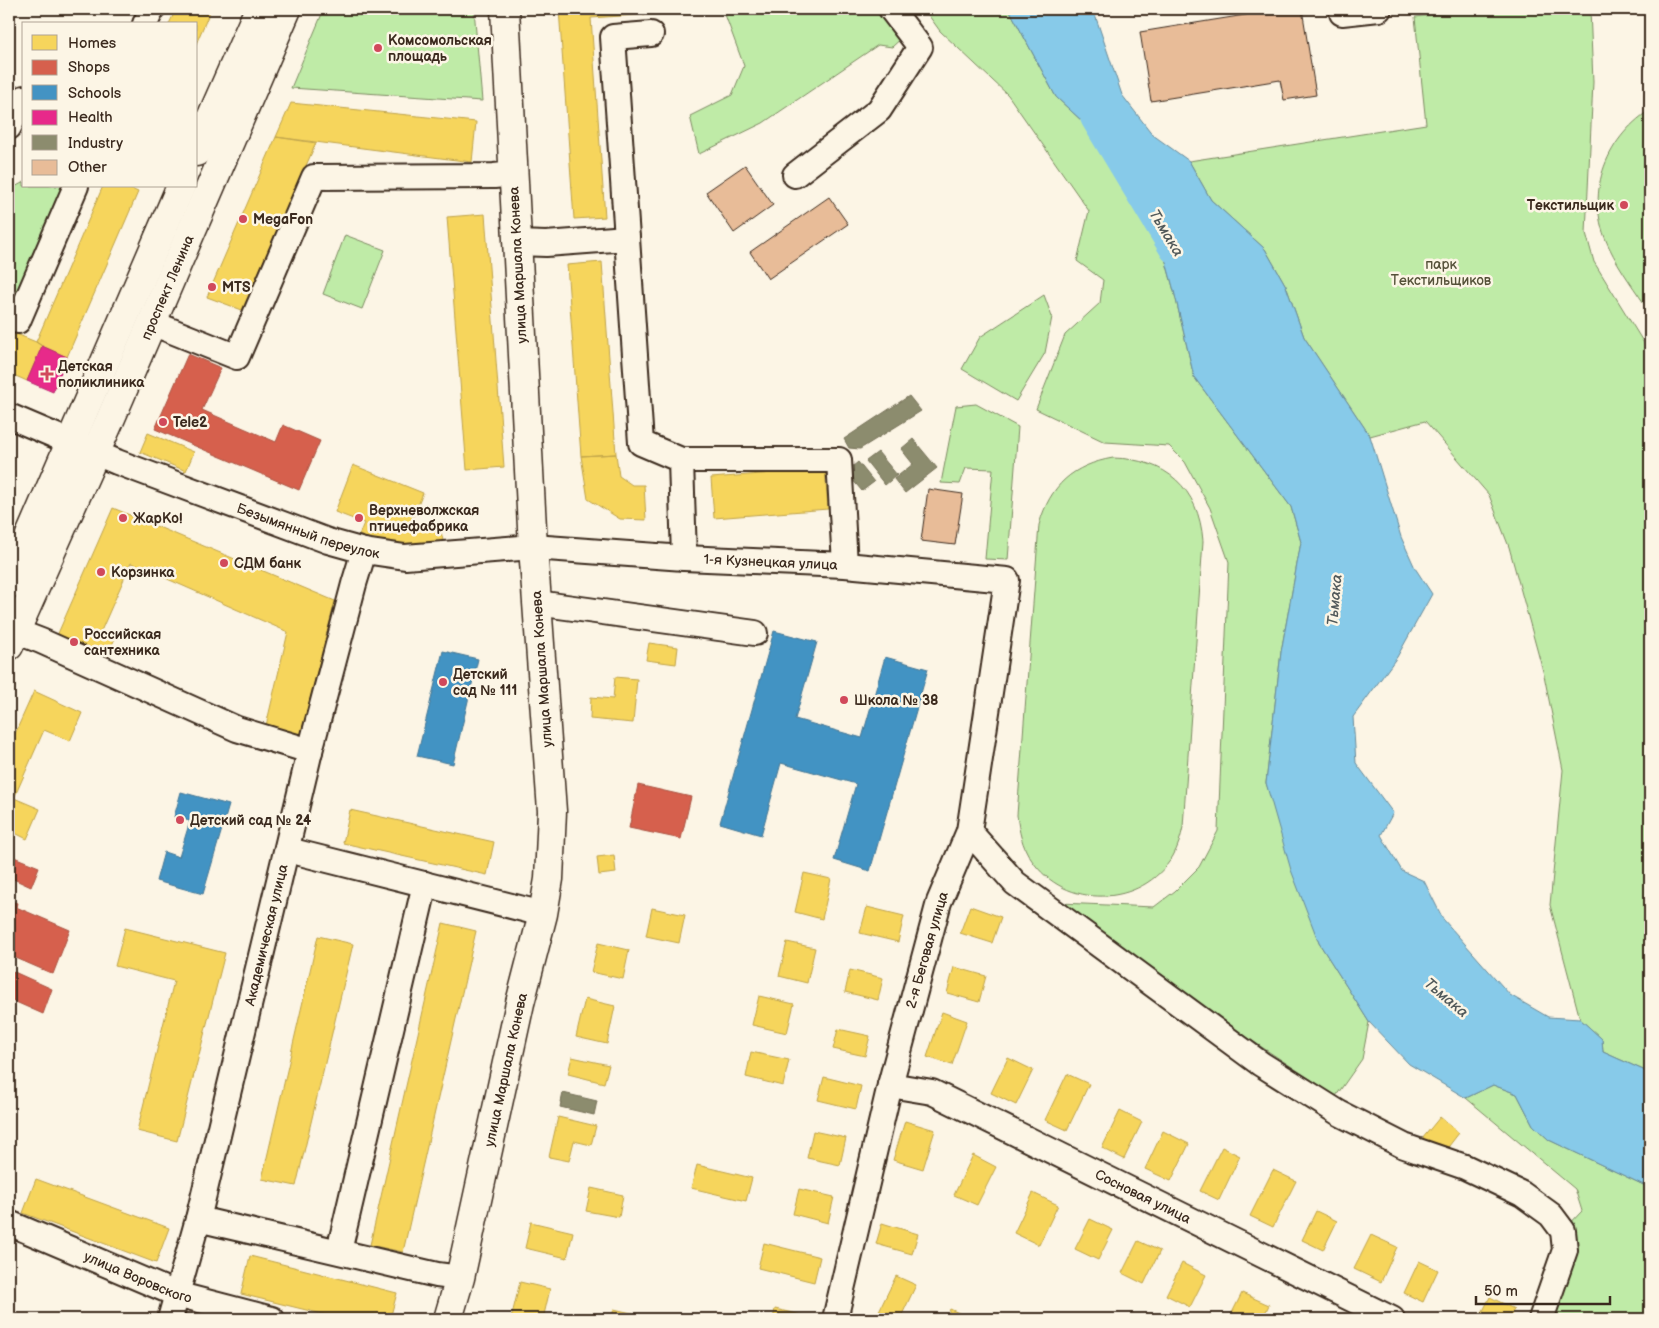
<svg xmlns="http://www.w3.org/2000/svg" width="1659" height="1328" viewBox="0 0 1659 1328" font-family="'Balsamiq Sans',sans-serif">
<rect width="100%" height="100%" fill="#fcf5e5"/>
<filter id="ink" filterUnits="userSpaceOnUse"><feTurbulence type="fractalNoise" baseFrequency=".02" numOctaves="2"/><feDisplacementMap in="SourceGraphic" scale="10" xChannelSelector="R" yChannelSelector="G"/><feConvolveMatrix kernelMatrix="1 2 1 2 8 2 1 2 1" color-interpolation-filters="sRGB"/></filter>
<g filter="url(#ink)">
<path fill="#bfeba7" stroke="#7d8a62" d="M 324,9 L 474,9 L 482,101 L 291,88 Z
M 723,9 L 902,9 L 905,35 L 892,47 L 878,45 L 763,123 L 699,154 L 690,116 L 732,95 L 744,66 Z
M 924,9 L 1009,9 L 1056,97 L 1121,157 L 1152,211 L 1174,291 L 1194,377 L 1291,507 L 1301,542 L 1281,652 L 1266,783 L 1319,943 L 1369,1022 L 1362,1059 L 1336,1096 L 1219,1019 L 1060,903 L 1154,907 L 1175,891 L 1199,867 L 1218,831 L 1229,562 L 1210,508 L 1185,462 L 1169,446 L 1105,442 L 1036,409 L 1065,335 L 1100,303 L 1103,280 L 1077,261 L 1089,211 L 1008,95 L 940,31 Z
M 1482,9 L 1590,9 L 1593,82 L 1586,233 L 1594,262 L 1650,353 L 1650,1073 L 1603,1052 L 1602,1039 L 1580,1019 L 1550,905 L 1563,770 L 1544,675 L 1509,547 L 1489,495 L 1425,421 L 1370,436 L 1304,337 L 1286,286 L 1265,249 L 1211,200 L 1189,161 L 1426,124 L 1415,17 Z
M 1650,110 L 1650,312 C 1636,291 1620,270 1609,247 C 1584,196 1604,140 1650,110 Z
M 24,182 L 24,186 L 70,186 L 19,305 L 9,305 L 9,190 Z
M 345,235 L 385,250 L 362,309 L 323,294 Z
M 1044,295 L 1052,317 L 1045,353 L 1016,401 L 962,369 L 980,337 Z
M 976,404 L 1018,427 L 1008,560 L 985,559 L 993,469 L 966,468 L 960,484 L 941,483 L 956,406 Z
M 1113,458 C 1166,459 1199,488 1203,541 L 1183,827 C 1181,837 1178,847 1173,856 C 1142,908 1064,910 1031,859 C 1022,846 1019,831 1017,815 L 1039,525 C 1050,485 1073,465 1113,458 Z
M 1493,1085 L 1517,1094 L 1533,1125 L 1549,1140 L 1650,1188 L 1650,1319 L 1541,1319 L 1563,1231 L 1582,1211 L 1575,1189 L 1466,1098 Z"/>
<path fill="#87cae9" stroke="#698a98" d="M 1009,9 L 1093,9 L 1122,95 L 1153,135 L 1189,161 L 1211,200 L 1265,249 L 1286,286 L 1304,337 L 1370,436 L 1401,537 L 1415,568 L 1432,594 L 1397,657 L 1353,717 L 1356,763 L 1393,813 L 1381,835 L 1402,871 L 1424,881 L 1443,919 L 1510,995 L 1548,1017 L 1580,1019 L 1602,1039 L 1603,1052 L 1650,1073 L 1650,1188 L 1549,1140 L 1533,1125 L 1517,1094 L 1493,1085 L 1466,1098 L 1409,1064 L 1369,1022 L 1319,943 L 1291,870 L 1266,783 L 1281,652 L 1301,542 L 1291,507 L 1194,377 L 1174,291 L 1152,210 L 1121,157 L 1056,97 Z"/>
<path fill="#f6d55c" stroke="#bea249" d="M 176,9 L 211,9 L 196,44 L 196,24 L 169,24 Z
M 559,9 L 650,9 L 650,14 L 591,18 L 605,217 L 574,219 Z
M 291,103 L 476,122 L 472,162 L 276,137 Z
M 276,137 L 316,143 L 242,310 L 207,297 Z
M 103,186 L 125,186 L 138,192 L 67,357 L 42,346 L 36,342 Z
M 485,214 L 504,467 L 467,470 L 447,217 Z
M 602,262 L 616,454 L 581,456 L 567,265 Z
M 9,331 L 36,342 L 42,346 L 27,381 L 9,373 Z
M 148,433 L 194,452 L 186,471 L 140,452 Z
M 616,454 L 619,476 L 632,485 L 644,485 L 646,520 L 620,519 L 588,499 L 581,456 Z
M 353,465 L 423,493 L 411,523 L 439,523 L 445,549 L 391,548 L 359,535 L 364,523 L 335,512 Z
M 825,469 L 828,509 L 714,518 L 711,478 Z
M 113,508 L 335,601 L 300,739 L 265,730 L 288,632 L 131,563 L 101,631 L 115,638 L 106,660 L 56,638 Z
M 649,643 L 678,647 L 676,664 L 646,660 Z
M 615,677 L 637,679 L 633,723 L 590,719 L 591,697 L 613,699 Z
M 34,691 L 82,713 L 70,741 L 44,730 L 14,798 L 40,809 L 27,839 L 9,830 L 9,747 Z
M 350,810 L 494,842 L 487,875 L 343,843 Z
M 614,855 L 616,873 L 599,875 L 597,857 Z
M 804,873 L 831,879 L 822,919 L 795,912 Z
M 970,906 L 1001,917 L 992,943 L 960,933 Z
M 867,907 L 904,916 L 898,942 L 860,933 Z
M 652,908 L 685,915 L 679,943 L 646,936 Z
M 443,923 L 476,931 L 403,1252 L 370,1245 Z
M 125,928 L 225,953 L 177,1141 L 137,1131 L 174,981 L 115,966 Z
M 318,936 L 353,944 L 296,1186 L 262,1179 Z
M 787,942 L 815,948 L 807,983 L 779,976 Z
M 598,943 L 629,950 L 623,979 L 591,972 Z
M 954,967 L 986,976 L 979,1002 L 947,993 Z
M 850,970 L 883,978 L 878,1000 L 845,992 Z
M 759,996 L 794,1004 L 787,1033 L 752,1025 Z
M 585,999 L 615,1006 L 607,1044 L 576,1037 Z
M 942,1012 L 967,1021 L 952,1065 L 927,1057 Z
M 838,1029 L 870,1036 L 865,1056 L 833,1049 Z
M 751,1052 L 789,1060 L 783,1086 L 746,1077 Z
M 572,1057 L 609,1065 L 604,1083 L 568,1074 Z
M 1008,1058 L 1033,1070 L 1016,1105 L 991,1093 Z
M 1067,1074 L 1089,1084 L 1067,1130 L 1045,1120 Z
M 824,1077 L 861,1086 L 856,1109 L 818,1100 Z
M 1120,1111 L 1142,1122 L 1124,1159 L 1102,1148 Z
M 558,1117 L 596,1126 L 591,1145 L 574,1141 L 569,1161 L 549,1157 Z
M 1440,1117 L 1459,1133 L 1442,1155 L 1422,1139 Z
M 905,1121 L 935,1130 L 923,1169 L 893,1160 Z
M 813,1131 L 846,1138 L 840,1165 L 807,1158 Z
M 1163,1131 L 1189,1144 L 1171,1181 L 1145,1169 Z
M 1222,1147 L 1240,1156 L 1219,1200 L 1200,1191 Z
M 973,1155 L 996,1167 L 977,1205 L 954,1195 Z
M 697,1165 L 752,1178 L 746,1201 L 691,1188 Z
M 1273,1170 L 1296,1181 L 1273,1227 L 1250,1216 Z
M 36,1179 L 169,1228 L 156,1263 L 23,1213 Z
M 591,1188 L 623,1195 L 619,1217 L 586,1211 Z
M 799,1189 L 834,1197 L 828,1223 L 793,1214 Z
M 1033,1193 L 1058,1205 L 1039,1245 L 1014,1233 Z
M 1316,1211 L 1337,1221 L 1323,1250 L 1302,1240 Z
M 1090,1219 L 1113,1230 L 1098,1260 L 1075,1249 Z
M 531,1222 L 573,1232 L 567,1258 L 525,1248 Z
M 882,1223 L 918,1234 L 912,1254 L 876,1244 Z
M 1371,1235 L 1397,1247 L 1381,1282 L 1354,1269 Z
M 1138,1241 L 1160,1251 L 1144,1284 L 1122,1273 Z
M 764,1243 L 820,1257 L 814,1282 L 758,1268 Z
M 250,1256 L 397,1293 L 390,1319 L 343,1319 L 241,1294 Z
M 1419,1261 L 1438,1270 L 1423,1302 L 1404,1293 Z
M 1182,1263 L 1206,1275 L 1190,1307 L 1166,1295 Z
M 896,1276 L 916,1285 L 900,1319 L 896,1319 L 879,1311 Z
M 520,1282 L 550,1289 L 543,1319 L 511,1319 Z
M 1242,1293 L 1269,1305 L 1262,1319 L 1229,1319 Z
M 1490,1297 L 1514,1309 L 1509,1319 L 1479,1319 Z
M 614,1309 L 640,1315 L 639,1319 L 611,1319 Z
M 775,1309 L 806,1316 L 805,1319 L 773,1319 Z
M 950,1309 L 972,1319 L 946,1319 Z"/>
<path fill="#d6604d" stroke="#a8503f" d="M 188,354 L 221,368 L 202,410 L 276,442 L 283,425 L 320,441 L 299,490 L 155,429 Z
M 638,785 L 691,797 L 681,839 L 629,828 Z
M 9,855 L 39,867 L 31,887 L 9,877 Z
M 9,900 L 17,903 L 16,907 L 70,930 L 53,974 L 9,955 Z
M 12,971 L 52,989 L 43,1014 L 9,999 L 9,975 Z"/>
<path fill="#4393c3" stroke="#417492" d="M 774,631 L 817,642 L 795,719 L 862,738 L 885,657 L 928,669 L 870,871 L 834,860 L 856,784 L 781,763 L 761,835 L 720,823 Z
M 443,651 L 478,659 L 453,764 L 417,756 Z
M 181,792 L 229,805 L 203,894 L 156,881 L 164,852 L 179,857 L 190,821 L 174,817 Z"/>
<path fill="#e7298a" stroke="#b3296a" d="M 42,346 L 67,357 L 53,392 L 27,381 Z"/>
<path fill="#8c8c6e" stroke="#746f56" d="M 909,396 L 921,411 L 860,449 L 849,448 L 844,439 Z
M 913,439 L 937,468 L 905,493 L 894,479 L 913,464 L 901,449 Z
M 878,452 L 897,475 L 885,485 L 866,461 Z
M 858,462 L 874,482 L 862,491 L 846,472 Z
M 563,1093 L 597,1101 L 594,1115 L 560,1107 Z"/>
<g fill="none" stroke-linecap="round" stroke-linejoin="round">
<path stroke="#87cae9" stroke-width="32" d="M 1096,117 L 1175,248"/>
</g>
<path fill="#e8bc98" stroke="#3b2a1e" d="M 1282,9 L 1302,9 L 1316,95 L 1284,100 L 1280,80 L 1151,101 L 1140,32 Z
M 745,165 L 773,205 L 734,233 L 706,192 Z
M 829,197 L 848,224 L 768,279 L 750,252 Z
M 928,489 L 963,494 L 955,545 L 921,541 Z"/>
<g fill="none" stroke-linecap="round" stroke-linejoin="round">
<g stroke="#3b2a1e" stroke-width="28">
<g id="minor">
<path d="M 1342,13 L 1379,9"/>
<path d="M 145,24 L 152,9"/>
<path d="M 9,127 L 24,98"/>
<path d="M 795,175 L 879,110 L 920,47 L 891,9"/>
<path d="M 627,238 L 613,37 L 651,34"/>
<path d="M 517,243 L 546,244 L 627,238 L 641,443 L 681,460 L 684,558"/>
<path d="M 9,317 L 18,321 L 76,186"/>
<path d="M 152,323 L 237,357 L 314,177 L 494,176 L 514,174"/>
<path id="s1" d="M 9,416 L 117,462 L 328,541 L 364,551 L 405,557 L 533,547 L 684,558 L 845,565 L 1007,580 L 969,831 L 939,902 L 890,1085 L 835,1319"/>
<path d="M 681,460 L 839,460 L 845,565"/>
<path d="M 537,603 L 755,633"/>
<path d="M 15,631 L 41,641 L 237,729 L 310,751"/>
<path d="M 969,831 L 1015,883 L 1261,1064 L 1339,1113 L 1404,1146 L 1465,1167 L 1522,1194 L 1551,1215 L 1563,1231 L 1565,1250 L 1541,1319"/>
<path d="M 288,850 L 543,914"/>
<path id="s2" d="M 890,1085 L 932,1092 L 1392,1319"/>
<path d="M 198,1219 L 437,1275 L 460,1278"/>
<path id="s3" d="M 9,1223 L 176,1294 L 272,1319"/>
<path d="M 339,1251 L 425,884"/>
<path id="s4" d="M 170,1319 L 198,1219 L 310,751 L 354,584 L 364,551"/>
</g>
</g>
<g stroke="#3b2a1e" stroke-width="31">
<g id="major">
<path d="M 196,152 L 259,9"/>
<path d="M 9,584 L 181,186"/>
<path id="s5" d="M 9,646 L 110,420 L 287,9"/>
<path id="s6" d="M 448,1319 L 460,1278 L 520,1003 L 543,914 L 549,879 L 552,811 L 533,547 L 505,9"/>
</g>
</g>
<use href="#minor" stroke="#fcf5e5" stroke-width="24"/>
<use href="#major" stroke="#fcf5e5" stroke-width="28"/>
</g>
</g>
<g fill="#d1495b" stroke="#fcf5e5" stroke-width="2">
<circle cx="378" cy="48" r="5"/>
<circle cx="1624" cy="205" r="5"/>
<circle cx="243" cy="219" r="5"/>
<circle cx="212" cy="287" r="5"/>
<path d="M44.5 366.5h5v5h5v5h-5v5h-5v-5h-5v-5h5z"/>
<circle cx="163" cy="422" r="5"/>
<circle cx="123" cy="518" r="5"/>
<circle cx="359" cy="518" r="5"/>
<circle cx="224" cy="563" r="5"/>
<circle cx="101" cy="572" r="5"/>
<circle cx="74" cy="642" r="5"/>
<circle cx="443" cy="682" r="5"/>
<circle cx="844" cy="700" r="5"/>
<circle cx="180" cy="820" r="5"/>
</g>
<g text-anchor="middle" dominant-baseline="central" stroke-width="5" stroke-linejoin="round" paint-order="stroke">
<g font-size="14" font-weight="bold" fill="#3b2a1e" stroke="#fcf5e5" text-anchor="start">
<text x="388" y="40">Комсомольская<tspan x="388" dy="16">площадь</tspan></text>
<text x="1614" y="205" text-anchor="end">Текстильщик</text>
<text x="253" y="219">MegaFon</text>
<text x="222" y="287">MTS</text>
<text x="58" y="366">Детская<tspan x="58" dy="16">поликлиника</tspan></text>
<text x="173" y="422">Tele2</text>
<text x="369" y="510">Верхневолжская<tspan x="369" dy="16">птицефабрика</tspan></text>
<text x="133" y="518">ЖарКо!</text>
<text x="234" y="563">СДМ банк</text>
<text x="111" y="572">Корзинка</text>
<text x="84" y="634">Российская<tspan x="84" dy="16">сантехника</tspan></text>
<text x="453" y="674">Детский<tspan x="453" dy="16">сад № 111</tspan></text>
<text x="854" y="700">Школа № 38</text>
<text x="190" y="820">Детский сад № 24</text>
</g>
<g font-size="14" fill="#555139" stroke="#fcf5e5">
<text x="1441" y="264">парк<tspan x="1441" dy="16">Текстильщиков</tspan></text>
</g>
<g font-size="14" fill="#3b2a1e" stroke="#fcf5e5">
<text transform="translate(518 265) rotate(-93)">улица Маршала Конева</text>
<text stroke="none"><textPath href="#s5" startOffset="392">проспект Ленина</textPath></text>
<text stroke="none"><textPath href="#s1" startOffset="321">Безымянный переулок</textPath></text>
<text stroke="none"><textPath href="#s1" startOffset="788">1-я Кузнецкая улица</textPath></text>
<text transform="translate(542 669) rotate(-94)">улица Маршала Конева</text>
<text stroke="none"><textPath href="#s4" startOffset="396">Академическая улица</textPath></text>
<text transform="translate(927 950) rotate(-74)">2-я Беговая улица</text>
<text stroke="none"><textPath href="#s6" startOffset="256">улица Маршала Конева</textPath></text>
<text stroke="none"><textPath href="#s2" startOffset="278">Сосновая улица</textPath></text>
<text stroke="none"><textPath href="#s3" startOffset="140">улица Воровского</textPath></text>
</g>
<g font-size="15" font-style="italic" fill="#525a5b" stroke="#fcf5e5">
<text transform="translate(1166 233) rotate(59)">Тьмака</text>
<text transform="translate(1335 600) rotate(-85)">Тьмака</text>
<text transform="translate(1446 998) rotate(40)">Тьмака</text>
</g>
</g>
<rect width="1659" height="1328" fill="none" stroke="#fcf5e5" stroke-width="30"/>
<rect x="15" y="15" width="1629" height="1298" fill="none" stroke="#3b2a1e" stroke-width="2" filter="url(#ink)"/>
<rect x="22" y="22" width="175" height="165" fill="#fcf5e5" stroke="#afa495"/>
<rect x="32" y="35" width="25" height="15" fill="#f6d55c" stroke="#afa495"/>
<text x="68" y="48" font-size="15" fill="#3b2a1e">Homes</text>
<rect x="32" y="60" width="25" height="15" fill="#d6604d" stroke="#afa495"/>
<text x="68" y="72" font-size="15" fill="#3b2a1e">Shops</text>
<rect x="32" y="85" width="25" height="15" fill="#4393c3" stroke="#afa495"/>
<text x="68" y="98" font-size="15" fill="#3b2a1e">Schools</text>
<rect x="32" y="110" width="25" height="15" fill="#e7298a" stroke="#afa495"/>
<text x="68" y="122" font-size="15" fill="#3b2a1e">Health</text>
<rect x="32" y="135" width="25" height="15" fill="#8c8c6e" stroke="#afa495"/>
<text x="68" y="148" font-size="15" fill="#3b2a1e">Industry</text>
<rect x="32" y="160" width="25" height="15" fill="#e8bc98" stroke="#afa495"/>
<text x="68" y="172" font-size="15" fill="#3b2a1e">Other</text>
<path d="M1476 1296v8h134v-8" fill="none" stroke="#3b2a1e" stroke-width="2.5"/>
<text x="1484" y="1296" font-size="15" fill="#3b2a1e" stroke="#fcf5e5" stroke-width="4" paint-order="stroke">50 m</text>
</svg>
